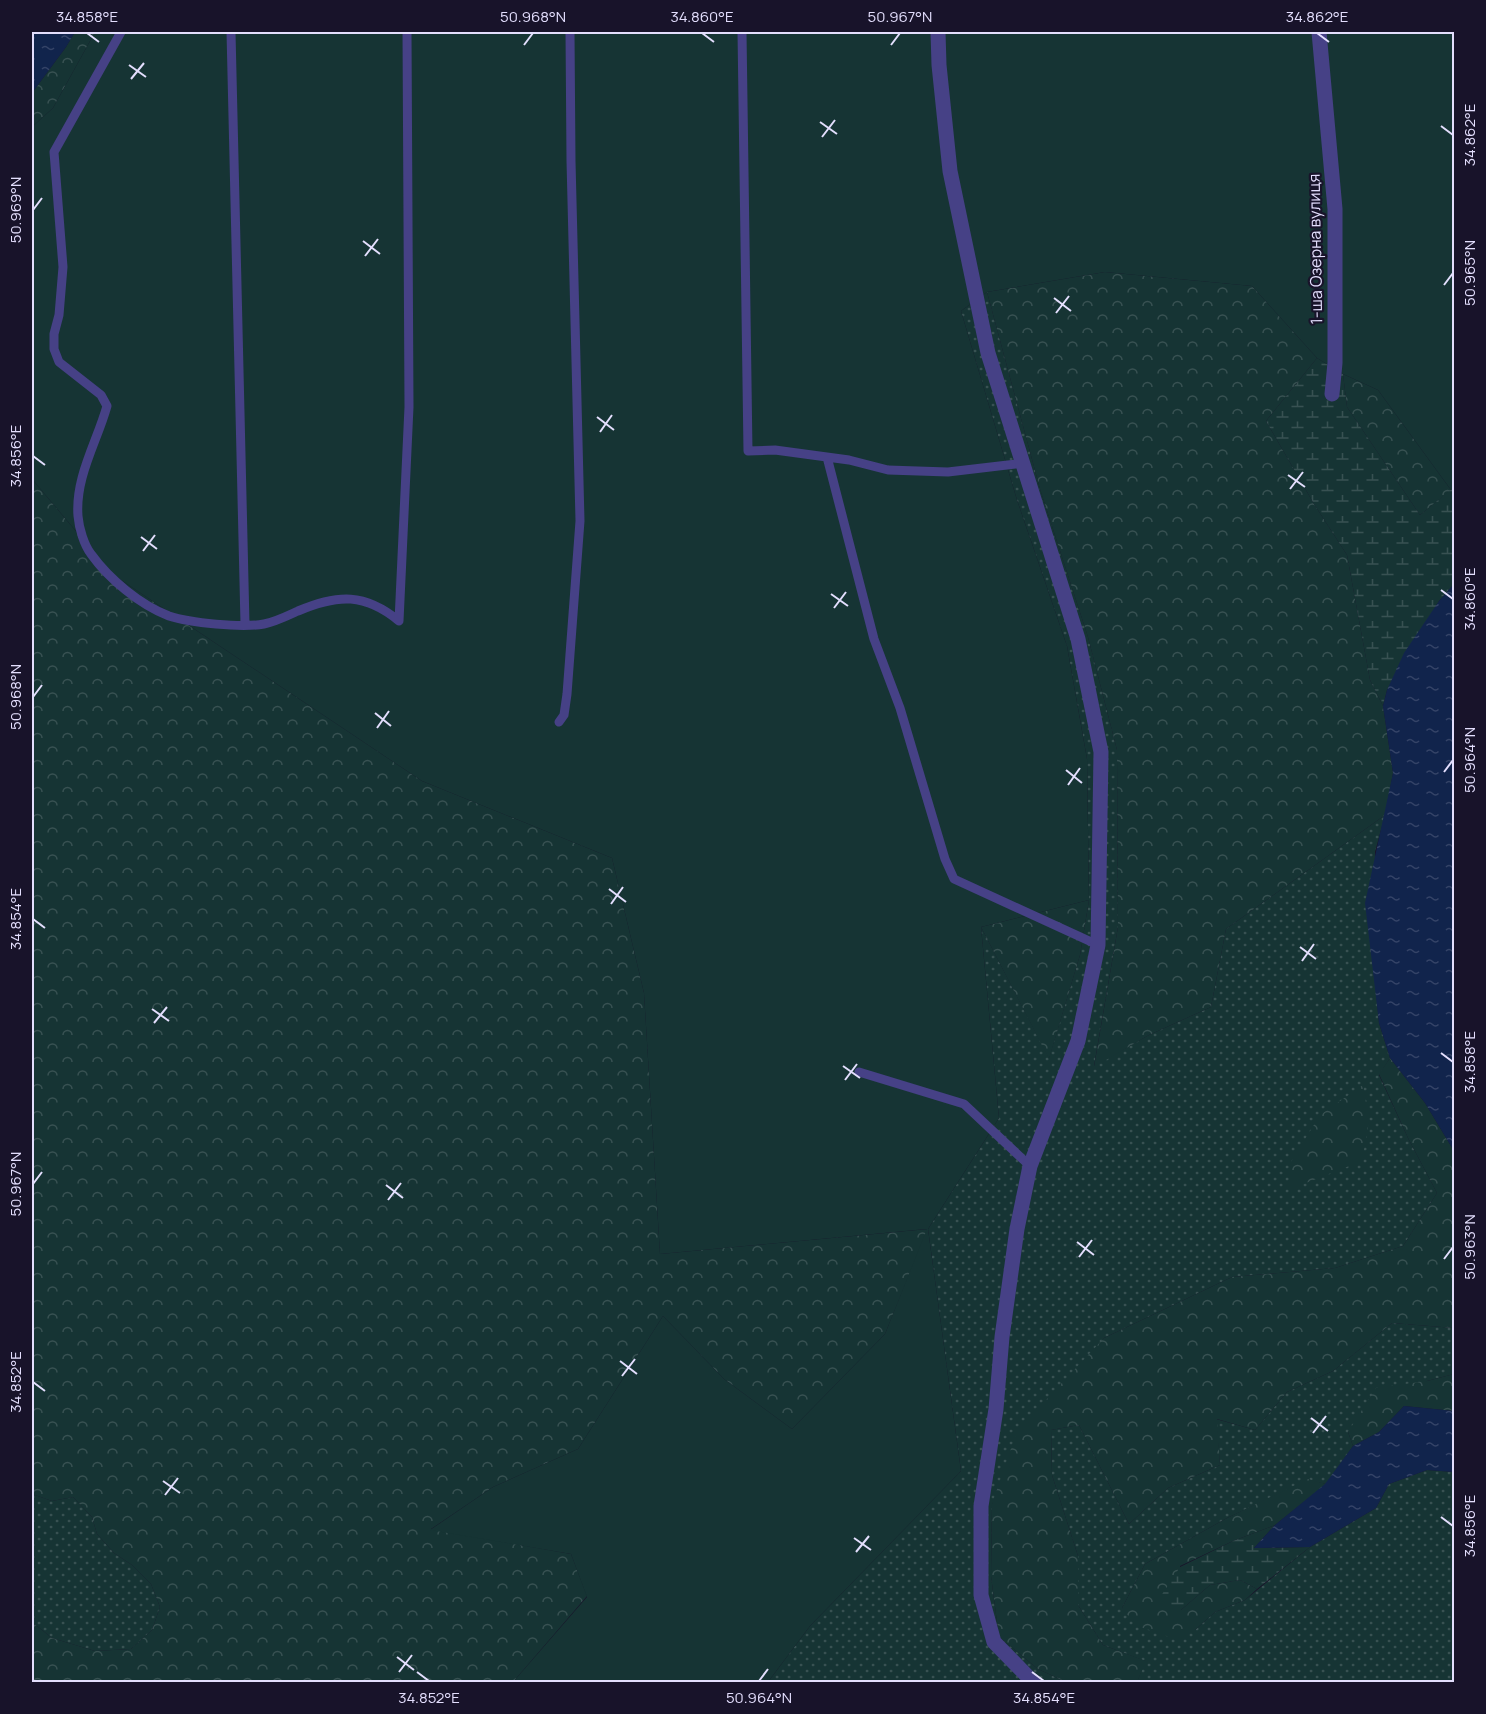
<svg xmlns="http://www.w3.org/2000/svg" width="1486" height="1714" viewBox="0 0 1486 1714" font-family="Manrope,sans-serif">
<defs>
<pattern id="grass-dots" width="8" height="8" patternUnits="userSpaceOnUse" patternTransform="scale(1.5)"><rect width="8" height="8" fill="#163434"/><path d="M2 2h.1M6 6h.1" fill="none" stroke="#385152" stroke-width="1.8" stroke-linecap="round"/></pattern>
<pattern id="forest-crowns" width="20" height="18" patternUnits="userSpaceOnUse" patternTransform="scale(1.5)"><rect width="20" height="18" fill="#163434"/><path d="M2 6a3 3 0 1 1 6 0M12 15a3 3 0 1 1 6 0" fill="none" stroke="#385152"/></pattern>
<pattern id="wetland-marsh" width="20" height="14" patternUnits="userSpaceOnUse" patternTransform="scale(1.5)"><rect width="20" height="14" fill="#163434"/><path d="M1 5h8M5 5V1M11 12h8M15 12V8" fill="none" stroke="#385152"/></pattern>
<pattern id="water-ripples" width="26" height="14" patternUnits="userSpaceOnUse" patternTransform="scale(1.5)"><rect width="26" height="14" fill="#11244c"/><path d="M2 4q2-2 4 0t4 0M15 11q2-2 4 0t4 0" fill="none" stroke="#344367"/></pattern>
</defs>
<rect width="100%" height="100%" fill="#18132a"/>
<path fill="url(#grass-dots)" d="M 987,292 L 1040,489 L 1088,637 L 1117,750 L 1118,927 L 1094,1066 L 1149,1035 L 1211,1007 L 1226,929 L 1385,815 L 1375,852 L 1374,970 L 1379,1023 L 1390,1058 L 1379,1075 L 1408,1138 L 1437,1193 L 1403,1246 L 1335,1268 L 1232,1277 L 1104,1338 L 992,1504 L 991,1576 L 999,1637 L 1038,1669 L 1066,1682 L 768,1682 L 810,1626 L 961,1471 L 928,1229 L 999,1118 L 981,927 L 1049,1058 L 1080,955 L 1089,900 L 1087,759 L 1067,646 L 1017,500 L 961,311 Z
M 1392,1323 L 1454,1328 L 1454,1374 L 1427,1381 L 1348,1432 L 1353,1446 L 1326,1484 L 1308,1480 L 1227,1518 L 1145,1564 L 1122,1608 L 1195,1630 L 1215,1612 L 1245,1600 L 1310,1547 L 1376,1508 L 1389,1484 L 1427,1470 L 1454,1472 L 1454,1682 L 1137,1682 L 1145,1661 L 1103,1645 L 1078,1605 L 1078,1556 L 1052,1475 L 1051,1430 L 1079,1425 L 1129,1524 L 1168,1488 L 1220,1465 L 1216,1419 L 1255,1430 L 1287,1392 L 1333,1371 Z
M 32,1494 L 52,1501 L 73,1497 L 92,1517 L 97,1534 L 114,1553 L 132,1565 L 151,1584 L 160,1607 L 152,1630 L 131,1649 L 95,1651 L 52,1638 L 32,1622 Z"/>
<path fill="url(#forest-crowns)" d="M 75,32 L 95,32 L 53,108 L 32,127 L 32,93 L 66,47 Z
M 1105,272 L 1252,286 L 1317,358 L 1266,421 L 1314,504 L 1347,555 L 1370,680 L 1383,706 L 1393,773 L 1385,815 L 1226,929 L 1211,1007 L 1149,1035 L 1094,1067 L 1118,927 L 1117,750 L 1088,637 L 1040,489 L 987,292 Z
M 1343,374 L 1378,390 L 1451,490 L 1420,515 L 1347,407 Z
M 32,479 L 112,574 L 422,781 L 612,858 L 644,993 L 660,1254 L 928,1229 L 885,1334 L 792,1429 L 724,1379 L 663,1316 L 578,1449 L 493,1487 L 431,1529 L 571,1554 L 587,1596 L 513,1682 L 32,1682 L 32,1622 L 52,1638 L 95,1651 L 131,1649 L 152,1630 L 160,1607 L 151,1584 L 132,1565 L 114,1553 L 97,1534 L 92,1517 L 73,1497 L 52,1501 L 32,1494 Z
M 1089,900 L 1080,955 L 1049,1059 L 981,927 Z
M 1390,1058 L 1425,1103 L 1454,1151 L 1454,1328 L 1392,1323 L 1333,1371 L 1287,1392 L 1255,1430 L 1217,1419 L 1220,1465 L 1168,1488 L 1129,1524 L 1079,1425 L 1051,1430 L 1052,1475 L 1078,1556 L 1078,1605 L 1103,1645 L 1146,1661 L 1137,1682 L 1066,1682 L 1038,1669 L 999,1637 L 991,1576 L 992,1504 L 1017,1431 L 1104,1338 L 1232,1277 L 1335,1268 L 1403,1246 L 1437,1193 L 1408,1138 L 1379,1074 Z
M 1363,1085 L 1369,1121 L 1362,1161 L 1288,1190 L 1291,1162 L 1320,1115 Z
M 1454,1374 L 1454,1411 L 1404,1406 L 1379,1432 L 1353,1446 L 1348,1432 L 1376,1388 L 1427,1381 Z
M 1308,1479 L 1326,1484 L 1275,1525 L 1233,1541 L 1180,1566 L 1181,1610 L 1210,1585 L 1240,1580 L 1257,1589 L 1245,1600 L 1215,1612 L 1195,1630 L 1178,1640 L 1135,1625 L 1122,1608 L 1145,1564 L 1227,1518 Z"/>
<path fill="url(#wetland-marsh)" d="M 1317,358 L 1343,374 L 1347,407 L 1420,515 L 1454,487 L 1454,584 L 1439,601 L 1387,690 L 1383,706 L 1370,680 L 1347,555 L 1314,504 L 1266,421 Z
M 1275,1525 L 1254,1548 L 1310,1547 L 1257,1589 L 1240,1580 L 1210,1585 L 1181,1610 L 1159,1599 L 1180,1567 L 1233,1541 Z"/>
<path fill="#163434" d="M 95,32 L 1454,32 L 1454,487 L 1451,490 L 1378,390 L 1343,374 L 1317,358 L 1252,286 L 1105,272 L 987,292 L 961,311 L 1017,500 L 1067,646 L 1087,759 L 1089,900 L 981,927 L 999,1118 L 928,1229 L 961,1471 L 810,1626 L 768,1682 L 513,1682 L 587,1597 L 571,1554 L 430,1530 L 493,1487 L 578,1449 L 663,1316 L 724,1379 L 792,1429 L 885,1334 L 927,1229 L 660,1254 L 644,993 L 612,858 L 422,781 L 112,574 L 32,479 L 32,127 L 53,108 Z"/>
<path fill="url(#water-ripples)" d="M 32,32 L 75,32 L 66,47 L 32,93 Z
M 1454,584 L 1454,1151 L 1425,1103 L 1390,1058 L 1379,1023 L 1365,903 L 1393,773 L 1383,706 L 1387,690 L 1404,653 L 1439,601 Z
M 1404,1406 L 1454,1411 L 1454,1472 L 1427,1470 L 1389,1484 L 1376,1508 L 1310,1547 L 1254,1548 L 1275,1525 L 1325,1484 L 1353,1446 L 1379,1432 Z"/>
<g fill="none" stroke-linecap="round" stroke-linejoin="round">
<path stroke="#464186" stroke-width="9" d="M 121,32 L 54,152 L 63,267 L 59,315 L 54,334 L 54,349 L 59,362 L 101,395 L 107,406 C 97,442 75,477 78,516 C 79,528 84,545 91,554 C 109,579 140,605 169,616 C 190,623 242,628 264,624 C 275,622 287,616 298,611 C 338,594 365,593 399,621
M 231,32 L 245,624
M 742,32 L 748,451 L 775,450 L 849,460 L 888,470 L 948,472 L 1024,463
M 827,457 L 874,639 L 900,708 L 945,859 L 954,879 L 1098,945
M 399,621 L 409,407 L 407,32
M 559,722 L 564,715 L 567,694 L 580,521 L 571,161 L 570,32
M 859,1072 L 964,1104 L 1030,1166"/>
<path stroke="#464186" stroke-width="15" d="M 938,32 L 939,65 L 950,171 L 988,353 L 1078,639 L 1101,752 L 1098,945 L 1078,1041 L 1030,1166 L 1017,1229 L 1002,1337 L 996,1409 L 981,1506 L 981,1595 L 994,1642 L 1033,1682
M 1319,32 L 1335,209 L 1335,363 L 1332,394"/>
</g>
<path fill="none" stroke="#e3defd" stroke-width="2" d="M 87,33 L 99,42M 702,33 L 714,42M 1317,33 L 1329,42M 524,45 L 533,33M 891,45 L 900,33M 129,65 L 146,77M 131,79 L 144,63M 820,122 L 837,134M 1441,126 L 1453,135M 822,137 L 835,120M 33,210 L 42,198M 363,241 L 380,254M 365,256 L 378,239M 1444,285 L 1453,273M 1054,298 L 1071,311M 1056,313 L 1069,296M 597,417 L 614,430M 600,432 L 612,415M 33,456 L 45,465M 1288,475 L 1305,487M 1290,489 L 1303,472M 141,537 L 157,549M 143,551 L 155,535M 1441,590 L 1453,599M 831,594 L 848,606M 834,608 L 846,592M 33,697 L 42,685M 375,713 L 391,726M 377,728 L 389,711M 1066,770 L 1082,783M 1444,772 L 1453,760M 1068,785 L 1080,768M 609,889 L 626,902M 611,904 L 623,887M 33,919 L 45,928M 1300,947 L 1316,959M 1302,961 L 1314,944M 152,1009 L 169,1021M 154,1023 L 167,1007M 1441,1053 L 1453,1062M 843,1066 L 860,1078M 845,1080 L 857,1064M 33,1184 L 42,1172M 386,1185 L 403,1198M 388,1200 L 401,1183M 1077,1242 L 1094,1255M 1079,1257 L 1092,1240M 1444,1259 L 1453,1247M 620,1361 L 637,1374M 622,1376 L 635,1359M 33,1382 L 45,1391M 1311,1418 L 1328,1431M 1313,1433 L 1326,1416M 163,1481 L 180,1493M 165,1495 L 178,1478M 1441,1517 L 1453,1526M 854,1538 L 871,1550M 856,1552 L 869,1536M 397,1657 L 414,1670M 399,1672 L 412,1655M 417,1672 L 429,1681M 1032,1672 L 1044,1681M 759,1681 L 768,1669"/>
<g text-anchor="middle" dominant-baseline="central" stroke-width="4.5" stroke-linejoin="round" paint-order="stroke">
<g font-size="16" fill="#e3defd" stroke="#18132a">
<text transform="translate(1315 249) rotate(-91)">1-ша Озерна вулиця</text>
</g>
</g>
<rect width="1486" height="1714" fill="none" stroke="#18132a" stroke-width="66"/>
<rect x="33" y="33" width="1420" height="1648" fill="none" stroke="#e3defd" stroke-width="2"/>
<g font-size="15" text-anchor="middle" fill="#e3defd">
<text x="87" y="22">34.858°E</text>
<text x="533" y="22">50.968°N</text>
<text x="702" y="22">34.860°E</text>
<text x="900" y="22">50.967°N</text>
<text x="1317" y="22">34.862°E</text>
<text transform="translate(1470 135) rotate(-90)" y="5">34.862°E</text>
<text transform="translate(16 210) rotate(-90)" y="5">50.969°N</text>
<text transform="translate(1470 273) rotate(-90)" y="5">50.965°N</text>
<text transform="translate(16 456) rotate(-90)" y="5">34.856°E</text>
<text transform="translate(1470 599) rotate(-90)" y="5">34.860°E</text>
<text transform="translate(16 697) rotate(-90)" y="5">50.968°N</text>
<text transform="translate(1470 760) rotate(-90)" y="5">50.964°N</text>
<text transform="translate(16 919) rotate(-90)" y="5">34.854°E</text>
<text transform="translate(1470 1062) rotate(-90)" y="5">34.858°E</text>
<text transform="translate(16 1184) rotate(-90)" y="5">50.967°N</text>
<text transform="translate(1470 1247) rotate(-90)" y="5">50.963°N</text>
<text transform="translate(16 1382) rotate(-90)" y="5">34.852°E</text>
<text transform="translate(1470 1526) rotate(-90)" y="5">34.856°E</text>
<text x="429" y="1703">34.852°E</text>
<text x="759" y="1703">50.964°N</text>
<text x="1044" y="1703">34.854°E</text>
</g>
</svg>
